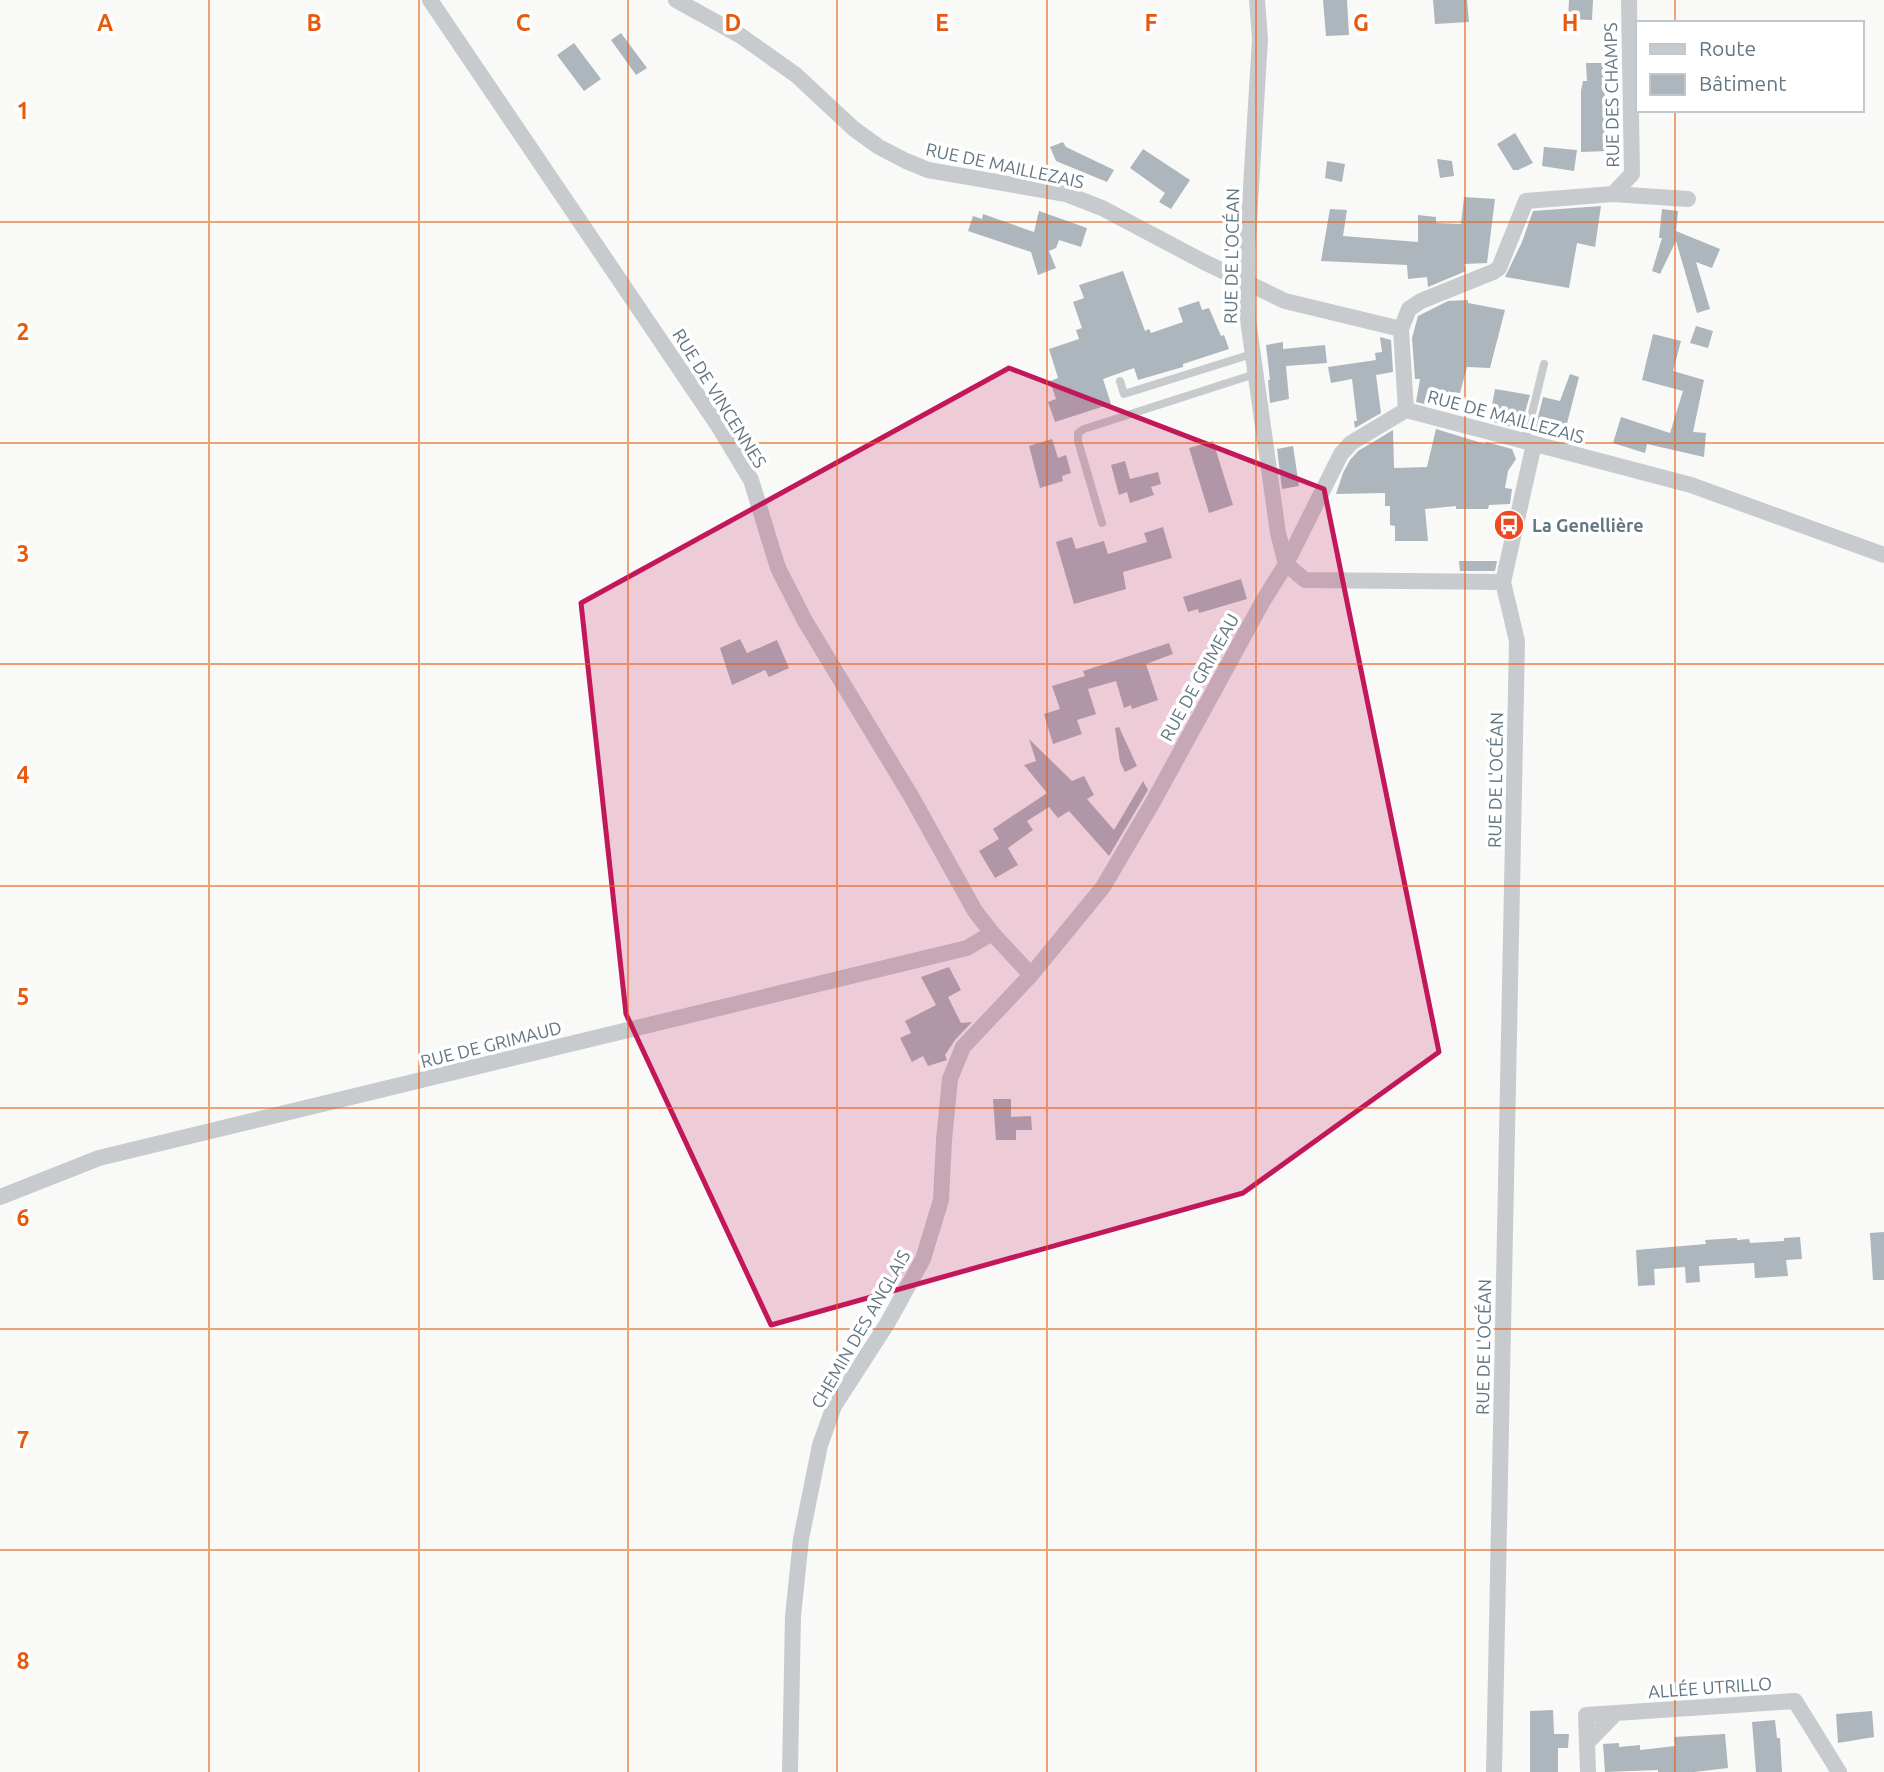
<svg xmlns="http://www.w3.org/2000/svg" width="1884" height="1772" viewBox="0 0 1884 1772" font-family="Ubuntu,sans-serif">
<rect width="100%" height="100%" fill="#f9f9f7"/>
<path fill="#adb6bc" d="M 1323,0 L 1347,0 L 1349,35 L 1326,36 Z
M 1433,0 L 1467,0 L 1469,22 L 1435,24 Z
M 1569,0 L 1593,0 L 1592,20 L 1568,19 Z
M 621,33 L 647,68 L 636,75 L 611,40 Z
M 574,43 L 601,79 L 584,91 L 557,55 Z
M 1586,63 L 1605,63 L 1605,135 L 1608,151 L 1581,152 L 1581,91 L 1583,81 L 1587,81 Z
M 1515,133 L 1533,163 L 1518,170 L 1513,170 L 1497,144 Z
M 1063,142 L 1066,147 L 1114,170 L 1107,182 L 1056,161 L 1050,147 Z
M 1544,147 L 1577,150 L 1574,171 L 1542,166 Z
M 1143,149 L 1190,180 L 1171,209 L 1159,202 L 1165,193 L 1130,168 Z
M 1437,159 L 1452,161 L 1454,176 L 1440,178 Z
M 1327,161 L 1345,164 L 1342,182 L 1325,178 Z
M 1464,197 L 1495,199 L 1487,263 L 1464,264 L 1466,271 L 1428,287 L 1427,277 L 1408,279 L 1407,265 L 1321,261 L 1330,209 L 1347,210 L 1343,236 L 1418,242 L 1418,215 L 1436,217 L 1436,223 L 1461,224 Z
M 1601,206 L 1595,247 L 1577,243 L 1569,288 L 1505,277 L 1522,242 L 1533,211 Z
M 1662,209 L 1678,211 L 1676,231 L 1720,249 L 1712,268 L 1696,262 L 1710,309 L 1697,313 L 1676,241 L 1660,274 L 1652,271 L 1662,238 L 1659,238 Z
M 1039,211 L 1087,228 L 1081,247 L 1059,240 L 1056,248 L 1049,251 L 1056,268 L 1038,275 L 1031,252 L 968,231 L 973,216 L 982,219 L 983,214 L 1034,232 Z
M 1123,271 L 1145,331 L 1149,329 L 1151,333 L 1183,322 L 1178,308 L 1199,301 L 1202,310 L 1209,308 L 1221,336 L 1224,335 L 1229,349 L 1183,364 L 1183,367 L 1138,380 L 1134,368 L 1103,379 L 1111,404 L 1055,422 L 1048,402 L 1056,399 L 1050,381 L 1058,378 L 1049,349 L 1079,339 L 1076,330 L 1082,328 L 1073,302 L 1084,298 L 1079,285 Z
M 1468,300 L 1468,303 L 1505,310 L 1490,368 L 1467,367 L 1460,393 L 1453,392 L 1448,410 L 1416,402 L 1420,379 L 1415,379 L 1412,338 L 1418,316 L 1448,301 Z
M 1696,326 L 1713,331 L 1708,348 L 1690,343 Z
M 1653,334 L 1681,341 L 1673,371 L 1704,380 L 1693,432 L 1706,433 L 1704,457 L 1647,444 L 1645,453 L 1613,443 L 1621,417 L 1670,433 L 1683,391 L 1642,380 Z
M 1380,337 L 1391,340 L 1393,372 L 1376,375 L 1381,413 L 1355,428 L 1354,421 L 1357,421 L 1352,379 L 1331,383 L 1328,367 L 1376,360 L 1375,353 L 1382,352 Z
M 1283,342 L 1283,349 L 1325,345 L 1327,363 L 1286,366 L 1289,399 L 1270,403 L 1268,380 L 1270,380 L 1266,345 Z
M 1570,374 L 1579,377 L 1564,435 L 1535,429 L 1543,397 L 1560,401 Z
M 1495,389 L 1530,395 L 1520,429 L 1489,421 Z
M 1436,429 L 1485,444 L 1486,442 L 1512,449 L 1516,459 L 1508,471 L 1505,488 L 1512,489 L 1510,504 L 1489,505 L 1488,509 L 1456,509 L 1456,506 L 1425,509 L 1428,541 L 1395,541 L 1395,526 L 1390,525 L 1390,506 L 1385,506 L 1385,493 L 1336,494 L 1343,473 L 1350,460 L 1358,451 L 1393,430 L 1394,468 L 1427,467 Z
M 1052,439 L 1058,458 L 1066,455 L 1071,473 L 1062,476 L 1063,481 L 1040,488 L 1029,446 Z
M 1213,441 L 1233,505 L 1209,513 L 1189,448 Z
M 1293,446 L 1299,486 L 1282,489 L 1277,449 Z
M 1125,461 L 1130,479 L 1158,472 L 1161,484 L 1151,487 L 1154,495 L 1130,503 L 1127,492 L 1119,495 L 1111,465 Z
M 1163,527 L 1172,558 L 1123,572 L 1126,589 L 1074,604 L 1056,542 L 1072,537 L 1076,549 L 1104,541 L 1108,554 L 1147,542 L 1144,533 Z
M 1459,561 L 1497,561 L 1495,571 L 1460,571 Z
M 1241,579 L 1247,599 L 1199,613 L 1198,609 L 1188,612 L 1183,597 Z
M 740,639 L 747,653 L 777,640 L 789,668 L 769,677 L 765,670 L 732,685 L 720,648 Z
M 1169,643 L 1173,654 L 1146,664 L 1158,700 L 1132,709 L 1131,705 L 1124,708 L 1116,681 L 1088,689 L 1096,714 L 1077,720 L 1082,734 L 1053,744 L 1044,714 L 1060,709 L 1052,686 L 1085,676 L 1083,671 Z
M 1119,727 L 1137,766 L 1125,772 L 1120,762 L 1115,728 Z
M 1029,739 L 1072,781 L 1084,776 L 1094,795 L 1087,799 L 1114,830 L 1143,781 L 1148,790 L 1109,856 L 1069,811 L 1058,818 L 1049,807 L 1027,821 L 1033,830 L 1008,848 L 1018,865 L 995,878 L 979,851 L 999,839 L 993,829 L 1047,793 L 1024,765 L 1036,761 Z
M 949,967 L 961,990 L 948,997 L 961,1023 L 972,1022 L 955,1040 L 945,1055 L 947,1060 L 928,1066 L 923,1056 L 912,1062 L 900,1038 L 911,1033 L 905,1021 L 936,1005 L 921,977 Z
M 993,1099 L 1011,1099 L 1011,1117 L 1031,1116 L 1032,1130 L 1016,1130 L 1016,1140 L 996,1140 Z
M 1884,1232 L 1884,1280 L 1873,1280 L 1870,1233 Z
M 1800,1237 L 1802,1259 L 1786,1260 L 1788,1276 L 1755,1278 L 1754,1263 L 1699,1266 L 1700,1282 L 1686,1283 L 1685,1267 L 1669,1268 L 1654,1269 L 1655,1285 L 1638,1286 L 1636,1250 L 1706,1244 L 1705,1240 L 1737,1238 L 1737,1240 L 1749,1239 L 1750,1243 L 1784,1241 L 1784,1238 Z
M 1553,1710 L 1554,1734 L 1569,1734 L 1568,1748 L 1558,1748 L 1558,1772 L 1530,1772 L 1530,1711 Z
M 1872,1711 L 1874,1737 L 1838,1743 L 1836,1714 Z
M 1775,1720 L 1777,1738 L 1780,1738 L 1782,1772 L 1756,1772 L 1752,1722 Z
M 1725,1734 L 1728,1768 L 1694,1772 L 1658,1772 L 1658,1770 L 1605,1772 L 1603,1744 L 1619,1743 L 1619,1747 L 1640,1745 L 1640,1750 L 1675,1746 L 1674,1737 Z"/>
<g fill="none" stroke-linecap="round" stroke-linejoin="round">
<path stroke="#c7cbce" stroke-width="8" d="M 1120,381 L 1124,394 L 1252,354
M 1525,442 L 1544,364
M 1102,523 L 1078,441 L 1078,433 L 1084,429 L 1255,374"/>
<path stroke="#c7cbce" stroke-width="16" d="M 430,0 L 719,427 L 751,480 L 778,568 L 805,621 L 911,796 L 975,911 L 992,933 L 1031,975
M 676,0 L 741,36 L 796,75 L 854,129 L 879,147 L 906,161 L 928,170 L 1066,194 L 1102,208 L 1204,262 L 1285,301 L 1401,329 L 1406,410 L 1691,485 L 1884,555
M 1257,0 L 1260,39 L 1247,253 L 1248,320 L 1278,533 L 1286,564 L 1305,580 L 1503,582 L 1517,641 L 1494,1772
M 1613,194 L 1632,174 L 1629,0
M 1401,329 L 1409,309 L 1421,301 L 1493,272 L 1499,268 L 1526,201 L 1613,194 L 1688,199
M 1503,582 L 1534,444
M 0,1197 L 99,1158 L 967,948 L 992,933
M 1587,1743 L 1616,1713
M 790,1772 L 793,1616 L 801,1539 L 820,1445 L 834,1406 L 887,1324 L 923,1259 L 941,1200 L 944,1140 L 950,1079 L 963,1047 L 1031,975 L 1103,887 L 1153,802 L 1263,601 L 1286,564 L 1341,454 L 1351,443 L 1406,410
M 1588,1772 L 1586,1715 L 1795,1701 L 1839,1772"/>
</g>
<path fill="#c2185b" fill-opacity="0.2" stroke="#c2185b" stroke-width="5" stroke-linejoin="round" d="M 1009,368 L 1324,489 L 1439,1052 L 1243,1193 L 771,1325 L 626,1014 L 581,603 Z"/>
<path fill="none" stroke="#e8590c" stroke-width="2" stroke-opacity="0.55" d="M 209,0 L 209,1772M 419,0 L 419,1772M 628,0 L 628,1772M 837,0 L 837,1772M 1047,0 L 1047,1772M 1256,0 L 1256,1772M 1465,0 L 1465,1772M 1675,0 L 1675,23M 1675,110 L 1675,1772M 0,222 L 1884,222M 0,443 L 1884,443M 0,664 L 1884,664M 0,886 L 1884,886M 0,1108 L 1884,1108M 0,1329 L 1884,1329M 0,1550 L 1884,1550"/>
<defs>
<g id="bus-disc" transform="scale(1.575)"><circle r="9.5" fill="#ec4a24" stroke="#fff"/><path d="M-5-6H5V4H4V6H2V4H-2V6H-4V4H-5ZM-3.5-4V0h7V-4ZM-3.5 1.2v1.5H-2V1.2ZM2 1.2v1.5H3.5V1.2Z" fill="#fff"/></g>
</defs>
<g fill-rule="evenodd">
<use href="#bus-disc" x="1509" y="525"/>
</g>
<g text-anchor="middle" dominant-baseline="central" stroke-width="7" stroke-linejoin="round" paint-order="stroke">
<g font-size="18" fill="#637683" stroke="#fff">
<text transform="translate(1611 95) rotate(-91)">RUE DES CHAMPS</text>
<text transform="translate(1005 165) rotate(12)">RUE DE MAILLEZAIS</text>
<text transform="translate(1231 256) rotate(-89)">RUE DE L'OCÉAN</text>
<text transform="translate(720 398) rotate(58)">RUE DE VINCENNES</text>
<text transform="translate(1506 416) rotate(15)">RUE DE MAILLEZAIS</text>
<text transform="translate(1199 677) rotate(-61)">RUE DE GRIMEAU</text>
<text transform="translate(1495 780) rotate(-89)">RUE DE L'OCÉAN</text>
<text transform="translate(491 1044) rotate(-14)">RUE DE GRIMAUD</text>
<text transform="translate(860 1329) rotate(-60)">CHEMIN DES ANGLAIS</text>
<text transform="translate(1483 1347) rotate(-89)">RUE DE L'OCÉAN</text>
<text transform="translate(1710 1687) rotate(-4)">ALLÉE UTRILLO</text>
</g>
<g font-size="18" font-weight="bold" fill="#637683" stroke="#fff" text-anchor="start">
<text x="1532" y="525">La Genellière</text>
</g>
</g>
<g font-size="23" text-anchor="middle" font-weight="bold" fill="#e8590c" stroke="#fff" stroke-width="7" stroke-linejoin="round" paint-order="stroke">
<text x="105" y="31">A</text>
<text x="314" y="31">B</text>
<text x="523" y="31">C</text>
<text x="733" y="31">D</text>
<text x="942" y="31">E</text>
<text x="1151" y="31">F</text>
<text x="1361" y="31">G</text>
<text x="1570" y="31">H</text>
<text x="23" y="119">1</text>
<text x="23" y="340">2</text>
<text x="23" y="562">3</text>
<text x="23" y="783">4</text>
<text x="23" y="1005">5</text>
<text x="23" y="1226">6</text>
<text x="23" y="1448">7</text>
<text x="23" y="1669">8</text>
</g>
<rect x="1636" y="21" width="228" height="91" fill="#ffffff" stroke="#c1c8cd" stroke-width="2"/>
<rect x="1650" y="44" width="35" height="10" fill="#c7cbce" stroke="#c1c8cd" stroke-width="2"/>
<text x="1699" y="56" font-size="21" fill="#637683">Route</text>
<rect x="1650" y="74" width="35" height="21" fill="#adb6bc" stroke="#c1c8cd" stroke-width="2"/>
<text x="1699" y="91" font-size="21" fill="#637683">Bâtiment</text>
</svg>
